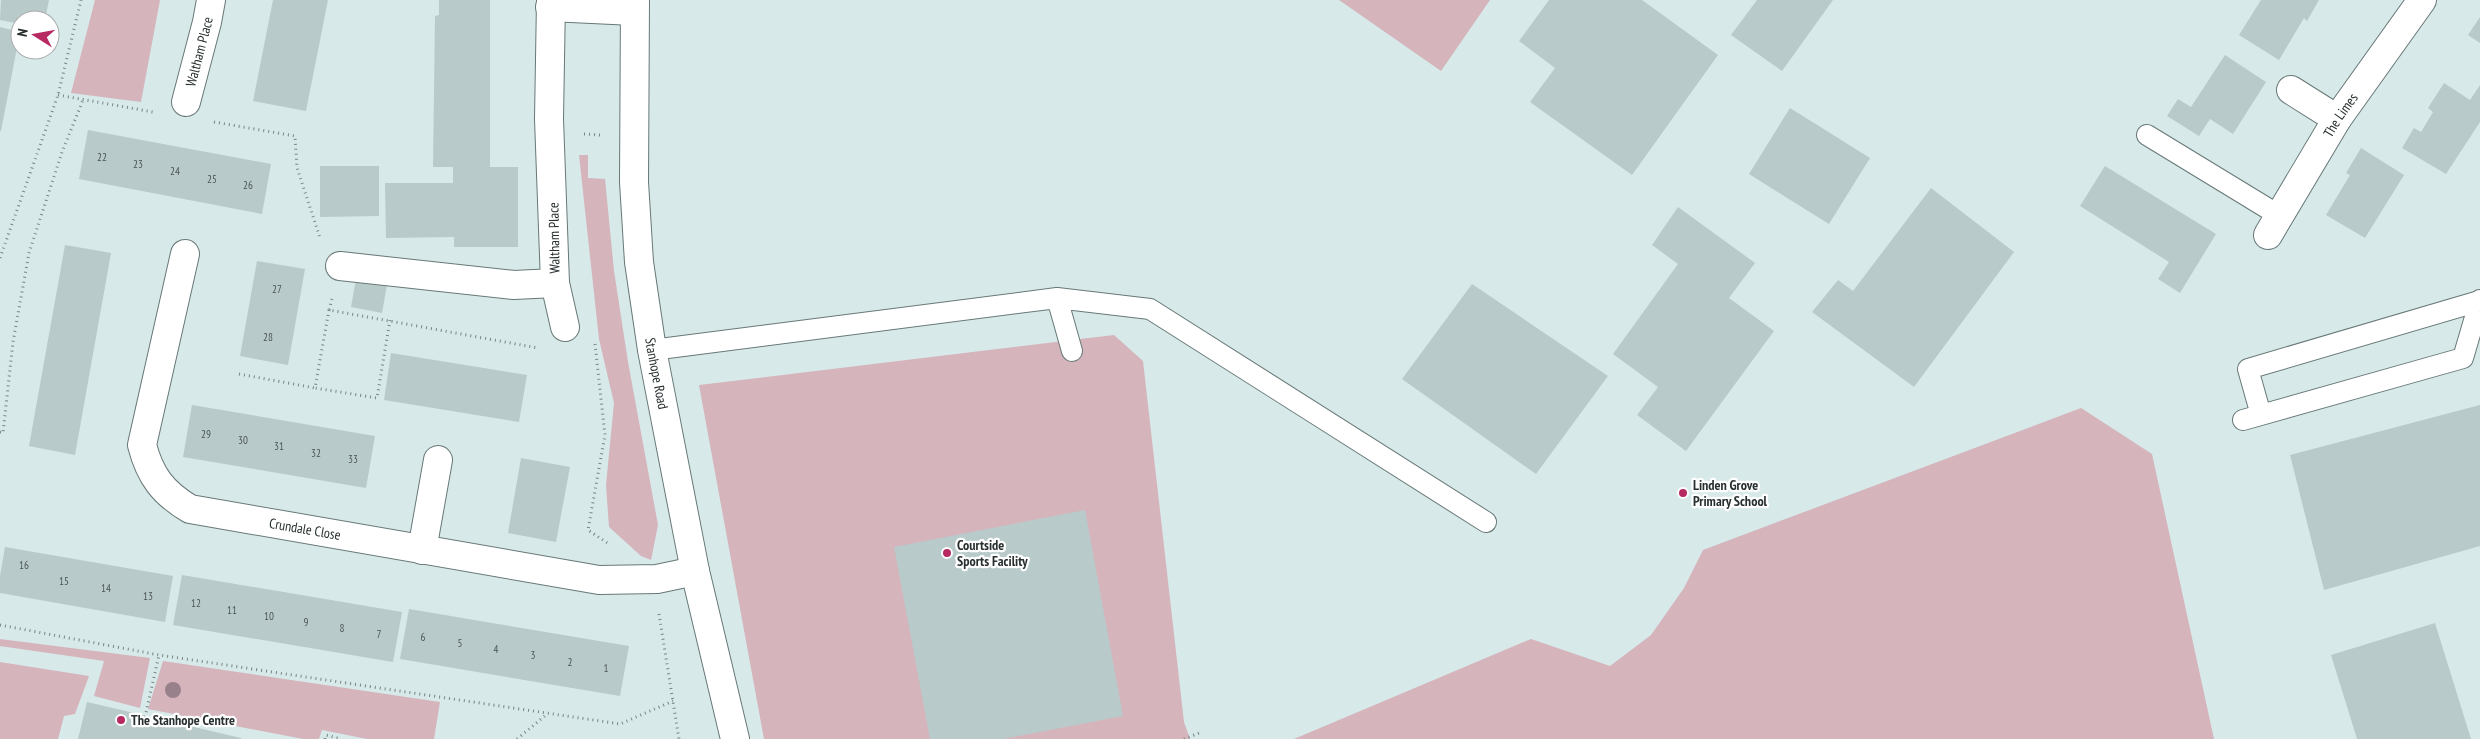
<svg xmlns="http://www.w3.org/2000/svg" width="2480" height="739" viewBox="0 0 2480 739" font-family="'PT Sans Narrow',sans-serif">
<rect width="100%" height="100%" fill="#d7e9e9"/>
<path fill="#d5b4bc" d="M 95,0 L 160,0 L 141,102 L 71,93 Z
M 1339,0 L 1490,0 L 1441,71 Z
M 579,155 L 588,155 L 588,178 L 605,179 L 614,271 L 628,362 L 658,525 L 651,560 L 641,556 L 609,527 L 606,485 L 614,403 L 599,339 Z
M 1114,335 L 1143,361 L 1184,722 L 1190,739 L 764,739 L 699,385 Z
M 2081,408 L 2152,454 L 2214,739 L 1294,739 L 1531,639 L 1610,666 L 1651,635 L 1684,588 L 1703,550 Z
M 0,639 L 150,658 L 140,708 L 94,696 L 104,661 L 0,646 Z
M 163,661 L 440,702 L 434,739 L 367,739 L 322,730 L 319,739 L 303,739 L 148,709 Z
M 0,662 L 89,676 L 75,714 L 64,716 L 58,739 L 0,739 Z"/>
<path fill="#b9caca" d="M 1,0 L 49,0 L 45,20 L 20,20 L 20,24 L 0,20 Z
M 273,0 L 328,0 L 306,111 L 253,101 Z
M 439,0 L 490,0 L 490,167 L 518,167 L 518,247 L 454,247 L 454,237 L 386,238 L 385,183 L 453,183 L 453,167 L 433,167 L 435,16 L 439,15 Z
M 1549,0 L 1642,0 L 1718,55 L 1632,175 L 1530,102 L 1555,68 L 1519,41 Z
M 1757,0 L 1833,0 L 1782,71 L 1731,35 Z
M 2261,0 L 2319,0 L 2307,21 L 2304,18 L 2279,60 L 2239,35 Z
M 2480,17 L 2480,43 L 2468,35 Z
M 0,27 L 20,32 L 1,131 L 0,131 Z
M 2225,55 L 2266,82 L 2233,134 L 2210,119 L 2199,136 L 2167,116 L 2178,99 L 2191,107 Z
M 2444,83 L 2470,100 L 2480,85 L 2480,122 L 2446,174 L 2402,148 L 2414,128 L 2421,132 L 2433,112 L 2428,108 Z
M 1790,108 L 1870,158 L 1829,224 L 1749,174 Z
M 88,130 L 271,164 L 262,214 L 79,179 Z
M 2361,148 L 2404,175 L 2365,238 L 2326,215 L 2350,175 L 2346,173 Z
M 320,166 L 379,166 L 379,216 L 320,217 Z
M 2105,166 L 2216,234 L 2180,293 L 2158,279 L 2169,262 L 2080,206 Z
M 1931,188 L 2014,252 L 1914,387 L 1812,312 L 1838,280 L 1853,291 Z
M 1678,207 L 1755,263 L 1729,298 L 1774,331 L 1686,451 L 1637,415 L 1658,387 L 1613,354 L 1678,264 L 1652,245 Z
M 65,245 L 111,253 L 75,455 L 29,446 Z
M 257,261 L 305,269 L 288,365 L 240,356 Z
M 356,279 L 387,285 L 382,313 L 351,307 Z
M 1472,284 L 1608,376 L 1536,474 L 1402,379 Z
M 391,353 L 527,375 L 519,422 L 384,400 Z
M 192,405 L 375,436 L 366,488 L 183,457 Z
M 2480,405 L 2480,546 L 2324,590 L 2290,455 Z
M 521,458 L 570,467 L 556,542 L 508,533 Z
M 1085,510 L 1123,716 L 1003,739 L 930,739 L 894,547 Z
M 5,547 L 173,576 L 165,622 L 0,593 L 0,576 Z
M 182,575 L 402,612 L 393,662 L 173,625 Z
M 409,609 L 629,646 L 620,696 L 400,659 Z
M 2435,623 L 2471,739 L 2357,739 L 2331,655 Z
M 87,702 L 241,738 L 241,739 L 78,739 Z"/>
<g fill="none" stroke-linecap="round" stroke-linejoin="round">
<g stroke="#677877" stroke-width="22">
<path id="service" d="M 2147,135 L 2280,216
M 1057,298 L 1072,351
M 652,350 L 1057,298 L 1150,309 L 1486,522
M 2261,415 L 2248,369 L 2479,301
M 2243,420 L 2463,358 L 2480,300"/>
</g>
<g stroke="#677877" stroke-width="30">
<g id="minor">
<path d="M 550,7 L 634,11"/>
<path d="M 2291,90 L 2337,119"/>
<path id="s1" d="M 186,102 L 207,22 L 211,0"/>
<path id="s2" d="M 2268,235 L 2337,119 L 2422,0"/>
<path id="s3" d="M 185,254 L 142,445 C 150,476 163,493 190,509 L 599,580 L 657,579 L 695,571"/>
<path d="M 340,266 L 514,285 L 555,283 L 549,119 L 551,0"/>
<path d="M 555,283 L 565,327"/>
<path d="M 422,550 L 438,460"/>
</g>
</g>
<g stroke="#677877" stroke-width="30">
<g id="tertiary">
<path id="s4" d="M 635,0 L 634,182 L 639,262 L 652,350 L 695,571 L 735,739"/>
</g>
</g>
<path stroke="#788585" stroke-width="3" stroke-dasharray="1 4" stroke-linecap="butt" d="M 58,95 L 153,112
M 214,122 L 295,136 L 297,168 L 320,238
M 584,134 L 600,135
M 0,258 L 58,95 L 81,0
M 332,299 L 329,310 L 538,348
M 329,310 L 315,388 L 377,398 L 390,320
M 595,344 L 605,435 L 588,530 L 609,544
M 239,374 L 315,388
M 0,432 L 3,433 L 13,342 L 29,253 L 62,152 L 83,100
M 659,614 L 679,739
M 0,625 L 159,655 L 620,724 L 673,701
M 145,717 L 159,655
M 325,739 L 326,735 L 341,739
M 517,739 L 546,715
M 1184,739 L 1202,732"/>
<use href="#service" stroke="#fff" stroke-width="20"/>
<use href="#minor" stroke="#fff" stroke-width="28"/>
<use href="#tertiary" stroke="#fff" stroke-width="28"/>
</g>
<circle fill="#98818b" cx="173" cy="690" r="8"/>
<g fill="#b72a61" stroke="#fff" stroke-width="2">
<circle cx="1683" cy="493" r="5"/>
<circle cx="947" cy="553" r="5"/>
<circle cx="121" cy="720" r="5"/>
</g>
<g text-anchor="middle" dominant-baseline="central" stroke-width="4.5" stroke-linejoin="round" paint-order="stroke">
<g font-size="11" fill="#4c5656">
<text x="102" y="157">22</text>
<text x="138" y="164">23</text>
<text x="175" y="171">24</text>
<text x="212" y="179">25</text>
<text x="248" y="185">26</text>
<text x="277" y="289">27</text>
<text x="268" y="337">28</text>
<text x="206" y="434">29</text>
<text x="243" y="440">30</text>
<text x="279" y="446">31</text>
<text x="316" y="453">32</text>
<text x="353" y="459">33</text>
<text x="24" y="565">16</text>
<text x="64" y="581">15</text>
<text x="106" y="588">14</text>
<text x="148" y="596">13</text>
<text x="196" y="603">12</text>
<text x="232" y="610">11</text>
<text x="269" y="616">10</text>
<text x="306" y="622">9</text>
<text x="342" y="628">8</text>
<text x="379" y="634">7</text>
<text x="423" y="637">6</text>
<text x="460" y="643">5</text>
<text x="496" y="649">4</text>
<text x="533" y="655">3</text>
<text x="570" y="662">2</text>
<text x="606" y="668">1</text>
</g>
<g font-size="14" fill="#282f2f" stroke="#fff">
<text stroke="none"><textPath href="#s1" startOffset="52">Waltham Place</textPath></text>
<text stroke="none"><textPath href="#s2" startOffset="140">The Limes</textPath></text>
<text transform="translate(554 238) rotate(-91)">Waltham Place</text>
<text stroke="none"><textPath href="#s4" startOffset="375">Stanhope Road</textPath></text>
<text stroke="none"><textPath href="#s3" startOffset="395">Crundale Close</textPath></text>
</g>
<g font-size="14" font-weight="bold" fill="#282f2f" stroke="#fff" text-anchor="start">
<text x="1693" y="485">Linden Grove<tspan x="1693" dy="16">Primary School</tspan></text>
<text x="957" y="545">Courtside<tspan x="957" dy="16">Sports Facility</tspan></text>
<text x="131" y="720">The Stanhope Centre</text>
</g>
</g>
<g transform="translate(35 35) rotate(281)"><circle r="24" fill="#ffffff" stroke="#a9acac"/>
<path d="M0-4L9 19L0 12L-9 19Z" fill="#b72a61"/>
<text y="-8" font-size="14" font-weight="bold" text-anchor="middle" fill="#282f2f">N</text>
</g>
</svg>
